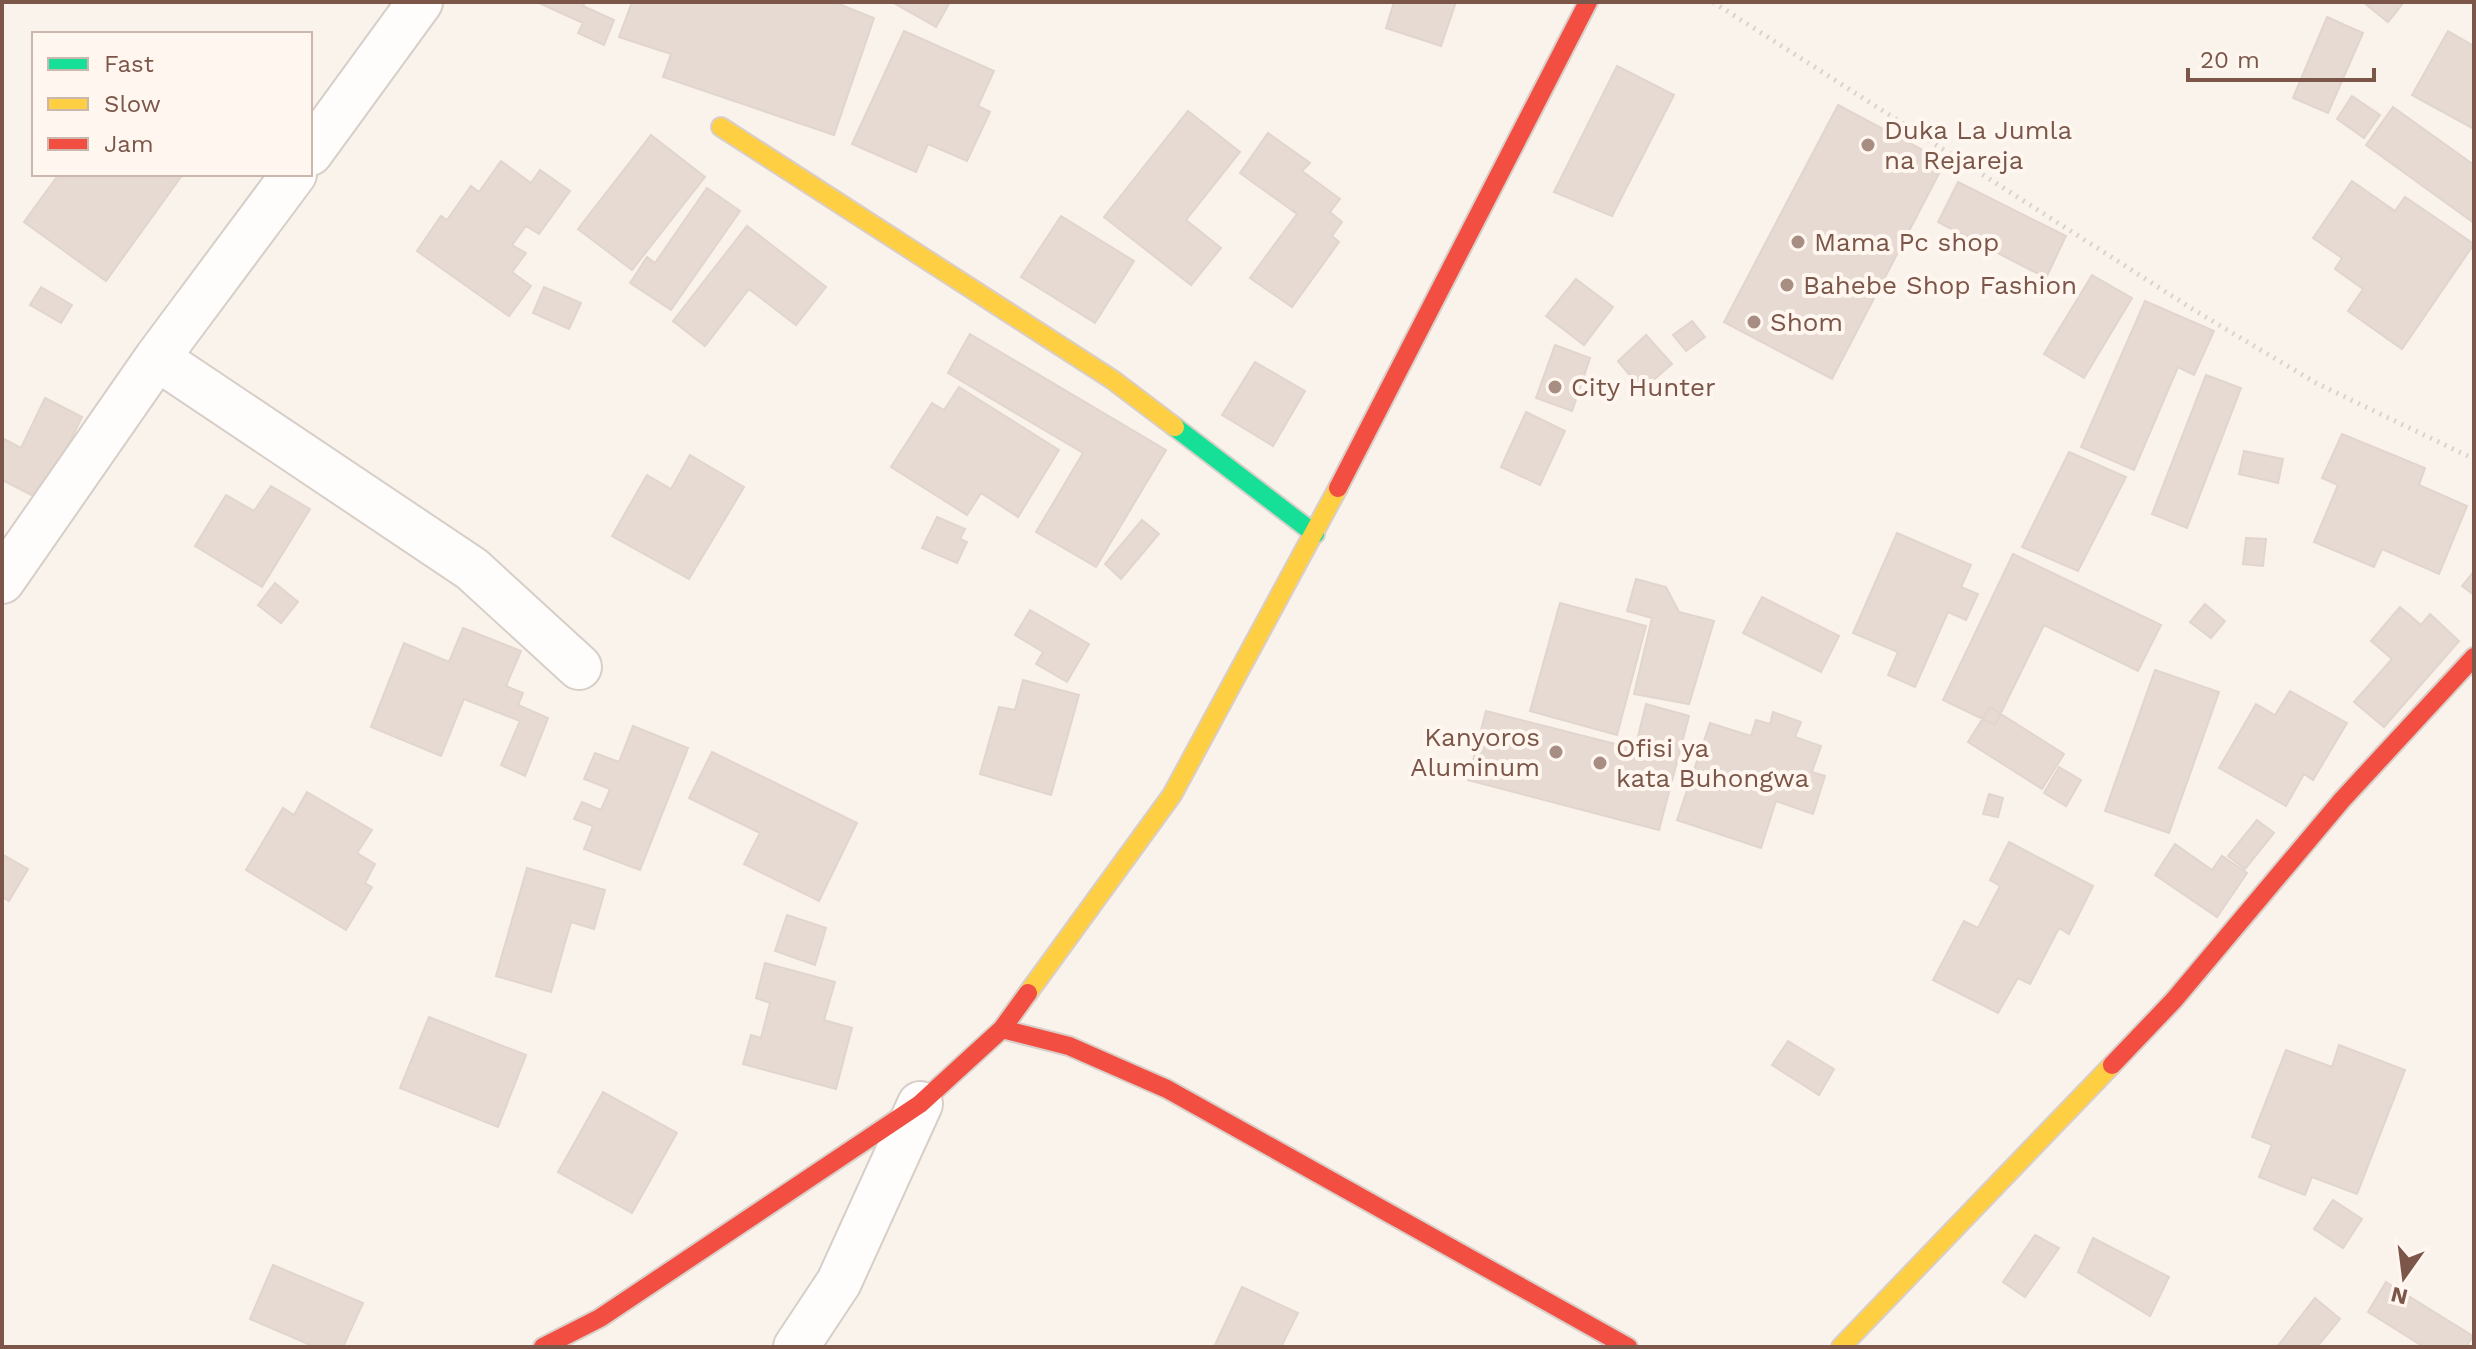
<svg xmlns="http://www.w3.org/2000/svg" width="2476" height="1349" viewBox="0 0 2476 1349" font-family="'Work Sans',sans-serif">
<rect width="100%" height="100%" fill="#f9f3ec"/>
<path fill="#e6dad3" stroke="#e2d5ce" stroke-width="2" d="M 537,2 L 585,2 L 583,6 L 614,20 L 604,45 L 578,33 L 583,23 Z
M 632,2 L 834,2 L 874,18 L 834,135 L 663,77 L 671,54 L 619,37 Z
M 892,2 L 950,2 L 936,27 Z
M 1394,2 L 1456,2 L 1441,46 L 1386,28 Z
M 2363,2 L 2404,2 L 2388,22 Z
M 2327,17 L 2363,33 L 2328,113 L 2293,98 Z
M 904,31 L 994,71 L 978,106 L 990,112 L 967,161 L 928,144 L 916,172 L 852,144 Z
M 2448,31 L 2474,46 L 2474,129 L 2412,95 Z
M 1617,66 L 1674,95 L 1612,216 L 1554,192 Z
M 2352,96 L 2380,115 L 2364,138 L 2337,119 Z
M 1838,105 L 1945,162 L 1832,379 L 1724,322 Z
M 2393,107 L 2474,165 L 2474,223 L 2366,145 Z
M 1188,111 L 1240,152 L 1186,220 L 1221,248 L 1191,285 L 1104,217 Z
M 1268,133 L 1310,163 L 1302,171 L 1340,199 L 1330,212 L 1342,222 L 1332,236 L 1339,242 L 1292,307 L 1250,278 L 1297,214 L 1240,173 Z
M 651,135 L 705,177 L 632,270 L 578,229 Z
M 501,161 L 531,183 L 540,170 L 570,191 L 539,234 L 526,226 L 512,245 L 526,253 L 512,272 L 531,286 L 509,316 L 417,251 L 441,216 L 447,220 L 471,186 L 479,192 Z
M 59,174 L 183,174 L 106,281 L 24,222 Z
M 2352,181 L 2395,211 L 2405,197 L 2474,244 L 2402,349 L 2348,311 L 2363,289 L 2335,269 L 2342,258 L 2313,238 Z
M 1958,182 L 2066,236 L 2046,278 L 1938,222 Z
M 707,188 L 740,211 L 671,310 L 630,283 L 647,257 L 655,263 Z
M 1061,216 L 1134,261 L 1095,323 L 1021,277 Z
M 747,226 L 826,287 L 796,325 L 749,289 L 705,346 L 673,321 Z
M 2092,275 L 2132,298 L 2084,378 L 2044,354 Z
M 1576,279 L 1613,307 L 1584,345 L 1546,316 Z
M 41,287 L 72,305 L 61,323 L 30,305 Z
M 544,287 L 581,303 L 569,329 L 533,313 Z
M 2145,301 L 2214,331 L 2194,375 L 2178,367 L 2134,470 L 2081,447 Z
M 1692,321 L 1705,337 L 1686,351 L 1673,335 Z
M 970,334 L 1166,450 L 1096,567 L 1036,532 L 1083,453 L 948,373 Z
M 1646,335 L 1672,364 L 1642,390 L 1618,361 Z
M 1555,345 L 1590,358 L 1572,411 L 1536,398 Z
M 1255,362 L 1305,391 L 1273,446 L 1222,415 Z
M 2206,375 L 2241,388 L 2187,528 L 2152,514 Z
M 959,387 L 1059,450 L 1018,517 L 981,493 L 967,515 L 891,467 L 932,403 L 944,410 Z
M 45,398 L 82,417 L 41,500 L 2,480 L 2,438 L 21,448 Z
M 1526,412 L 1565,431 L 1540,485 L 1501,467 Z
M 2342,434 L 2425,468 L 2419,485 L 2467,506 L 2439,574 L 2382,549 L 2374,567 L 2314,542 L 2338,485 L 2322,478 Z
M 2244,451 L 2283,459 L 2278,483 L 2239,474 Z
M 2069,452 L 2126,477 L 2078,571 L 2022,547 Z
M 690,455 L 744,487 L 689,579 L 612,536 L 647,475 L 671,489 Z
M 271,486 L 310,509 L 262,587 L 195,546 L 226,495 L 254,511 Z
M 937,517 L 965,529 L 960,539 L 967,542 L 957,563 L 922,548 Z
M 1142,520 L 1159,534 L 1121,579 L 1105,564 Z
M 1897,533 L 1971,565 L 1961,587 L 1978,594 L 1966,620 L 1948,612 L 1915,687 L 1888,675 L 1898,652 L 1853,633 Z
M 2246,538 L 2266,539 L 2263,566 L 2243,564 Z
M 2013,554 L 2161,625 L 2138,671 L 2044,625 L 1995,725 L 1943,700 Z
M 2474,571 L 2474,595 L 2462,586 Z
M 1636,579 L 1666,587 L 1679,612 L 1714,621 L 1689,704 L 1634,694 L 1652,618 L 1627,611 Z
M 275,583 L 298,602 L 281,623 L 258,605 Z
M 1762,597 L 1839,636 L 1821,672 L 1743,633 Z
M 1560,603 L 1646,626 L 1617,735 L 1530,711 Z
M 2205,604 L 2225,621 L 2211,638 L 2190,622 Z
M 2400,607 L 2421,625 L 2430,614 L 2459,641 L 2384,727 L 2354,702 L 2392,659 L 2371,641 Z
M 1030,610 L 1089,644 L 1067,682 L 1036,664 L 1043,652 L 1015,635 Z
M 463,628 L 521,651 L 506,686 L 523,693 L 518,705 L 548,718 L 525,776 L 501,765 L 520,721 L 464,699 L 441,756 L 371,727 L 404,643 L 449,662 Z
M 2155,670 L 2219,692 L 2169,833 L 2105,811 Z
M 1023,680 L 1079,695 L 1051,795 L 980,774 L 999,707 L 1015,710 Z
M 2290,691 L 2347,723 L 2313,780 L 2304,774 L 2286,806 L 2219,768 L 2256,704 L 2275,715 Z
M 1646,704 L 1689,716 L 1659,830 L 1468,780 L 1486,711 L 1635,749 Z
M 1990,707 L 2064,754 L 2042,789 L 1968,742 Z
M 1773,712 L 1801,722 L 1795,737 L 1821,746 L 1812,772 L 1825,776 L 1813,814 L 1776,801 L 1761,848 L 1677,820 L 1710,723 L 1751,736 L 1756,720 L 1770,724 Z
M 633,726 L 688,748 L 640,870 L 584,849 L 593,826 L 574,819 L 582,802 L 601,810 L 610,789 L 584,779 L 595,753 L 619,762 Z
M 712,752 L 857,823 L 819,901 L 744,864 L 760,833 L 689,798 Z
M 2059,767 L 2081,780 L 2066,806 L 2044,793 Z
M 307,792 L 372,830 L 357,853 L 375,864 L 365,883 L 372,887 L 346,930 L 246,870 L 283,808 L 294,815 Z
M 1989,794 L 2003,798 L 1998,817 L 1983,814 Z
M 2257,820 L 2274,833 L 2245,869 L 2228,856 Z
M 2009,842 L 2093,886 L 2069,934 L 2059,928 L 2030,984 L 2018,978 L 1998,1013 L 1933,980 L 1964,921 L 1978,928 L 2000,886 L 1990,880 Z
M 2175,844 L 2212,870 L 2222,856 L 2247,873 L 2217,917 L 2155,875 Z
M 2,854 L 28,869 L 9,901 L 2,897 Z
M 527,868 L 605,890 L 594,929 L 571,922 L 551,992 L 496,976 Z
M 787,915 L 826,928 L 815,965 L 775,951 Z
M 765,963 L 835,982 L 824,1020 L 852,1028 L 836,1089 L 743,1064 L 751,1035 L 761,1038 L 770,1003 L 756,998 Z
M 429,1017 L 526,1055 L 498,1127 L 400,1088 Z
M 1788,1041 L 1834,1069 L 1819,1095 L 1772,1065 Z
M 2339,1045 L 2405,1070 L 2357,1194 L 2312,1177 L 2305,1195 L 2259,1177 L 2272,1145 L 2252,1137 L 2286,1050 L 2332,1067 Z
M 603,1092 L 677,1133 L 632,1213 L 558,1172 Z
M 2333,1200 L 2362,1219 L 2343,1248 L 2314,1229 Z
M 2035,1235 L 2059,1248 L 2025,1297 L 2003,1282 Z
M 2093,1238 L 2169,1277 L 2150,1316 L 2078,1272 Z
M 273,1265 L 363,1303 L 343,1347 L 315,1347 L 250,1319 Z
M 2386,1282 L 2473,1336 L 2466,1347 L 2424,1347 L 2368,1312 Z
M 1242,1287 L 1298,1313 L 1281,1347 L 1214,1347 Z
M 2315,1298 L 2340,1319 L 2317,1347 L 2277,1347 Z"/>
<g fill="none" stroke-linecap="round" stroke-linejoin="round">
<g stroke="#d8cec8" stroke-width="48">
<path id="street" d="M 310,153 L 420,2
M 157,358 L 472,569 L 579,667
M 2,581 L 157,358 L 294,174
M 796,1347 L 839,1282 L 920,1104"/>
</g>
<g stroke="#d9cec8" stroke-width="22">
<path id="fast" d="M 1175,427 L 1315,534"/>
</g>
<g stroke="#d9cec8" stroke-width="22">
<path id="slow" d="M 721,127 L 1113,380 L 1175,427
M 1028,993 L 1172,795 L 1338,488
M 1841,1347 L 2112,1065"/>
</g>
<g stroke="#d9cec8" stroke-width="22">
<path id="jam" d="M 1338,488 L 1588,2
M 1002,1029 L 1069,1046 L 1167,1089 L 1628,1347
M 2112,1065 L 2174,1000 L 2342,800 L 2474,657
M 543,1347 L 600,1318 L 920,1104 L 1002,1029 L 1028,993"/>
</g>
<path stroke="#dcd1ce" stroke-width="5" stroke-dasharray="2 6" stroke-linecap="butt" d="M 1713,2 L 2194,310 L 2316,383 L 2474,459"/>
<use href="#street" stroke="#fefdfc" stroke-width="44"/>
<use href="#fast" stroke="#16e098" stroke-width="18"/>
<use href="#slow" stroke="#ffcf43" stroke-width="18"/>
<use href="#jam" stroke="#f24e42" stroke-width="18"/>
</g>
<g fill="#a78d82" stroke="#fff7ef" stroke-width="3">
<circle cx="1868" cy="145" r="8"/>
<circle cx="1798" cy="242" r="8"/>
<circle cx="1787" cy="285" r="8"/>
<circle cx="1754" cy="322" r="8"/>
<circle cx="1555" cy="387" r="8"/>
<circle cx="1556" cy="752" r="8"/>
<circle cx="1600" cy="763" r="8"/>
</g>
<g text-anchor="middle" dominant-baseline="central" stroke-width="8" stroke-linejoin="round" paint-order="stroke">
<g font-size="26" fill="#7b5649" stroke="#fff7ef" text-anchor="start">
<text x="1884" y="130">Duka La Jumla<tspan x="1884" dy="30">na Rejareja</tspan></text>
<text x="1814" y="242">Mama Pc shop</text>
<text x="1803" y="285">Bahebe Shop Fashion</text>
<text x="1770" y="322">Shom</text>
<text x="1571" y="387">City Hunter</text>
<text x="1540" y="737" text-anchor="end">Kanyoros<tspan x="1540" dy="30">Aluminum</tspan></text>
<text x="1616" y="748">Ofisi ya<tspan x="1616" dy="30">kata Buhongwa</tspan></text>
</g>
</g>
<rect width="2476" height="1349" fill="none" stroke="#7b5649" stroke-width="8"/>
<rect x="32" y="32" width="280" height="144" fill="#fff7ef" stroke="#cab7ad" stroke-width="2"/>
<rect x="48" y="58" width="40" height="12" fill="#16e098" stroke="#cab7ad" stroke-width="2"/>
<text x="104" y="72" font-size="24" fill="#7b5649">Fast</text>
<rect x="48" y="98" width="40" height="12" fill="#ffcf43" stroke="#cab7ad" stroke-width="2"/>
<text x="104" y="112" font-size="24" fill="#7b5649">Slow</text>
<rect x="48" y="138" width="40" height="12" fill="#f24e42" stroke="#cab7ad" stroke-width="2"/>
<text x="104" y="152" font-size="24" fill="#7b5649">Jam</text>
<g transform="translate(2404 1277) rotate(194)" stroke="#fff7ef" stroke-width="6" paint-order="stroke">
<path d="M0-6L14 30L0 20L-14 30Z" fill="#7b5649"/>
<text y="-12" font-size="22" font-weight="bold" text-anchor="middle" fill="#7b5649">N</text>
</g>
<path d="M2188 68v12h186v-12" fill="none" stroke="#7b5649" stroke-width="4"/>
<text x="2200" y="68" font-size="24" fill="#7b5649" stroke="#fff7ef" stroke-width="6" paint-order="stroke">20 m</text>
</svg>
